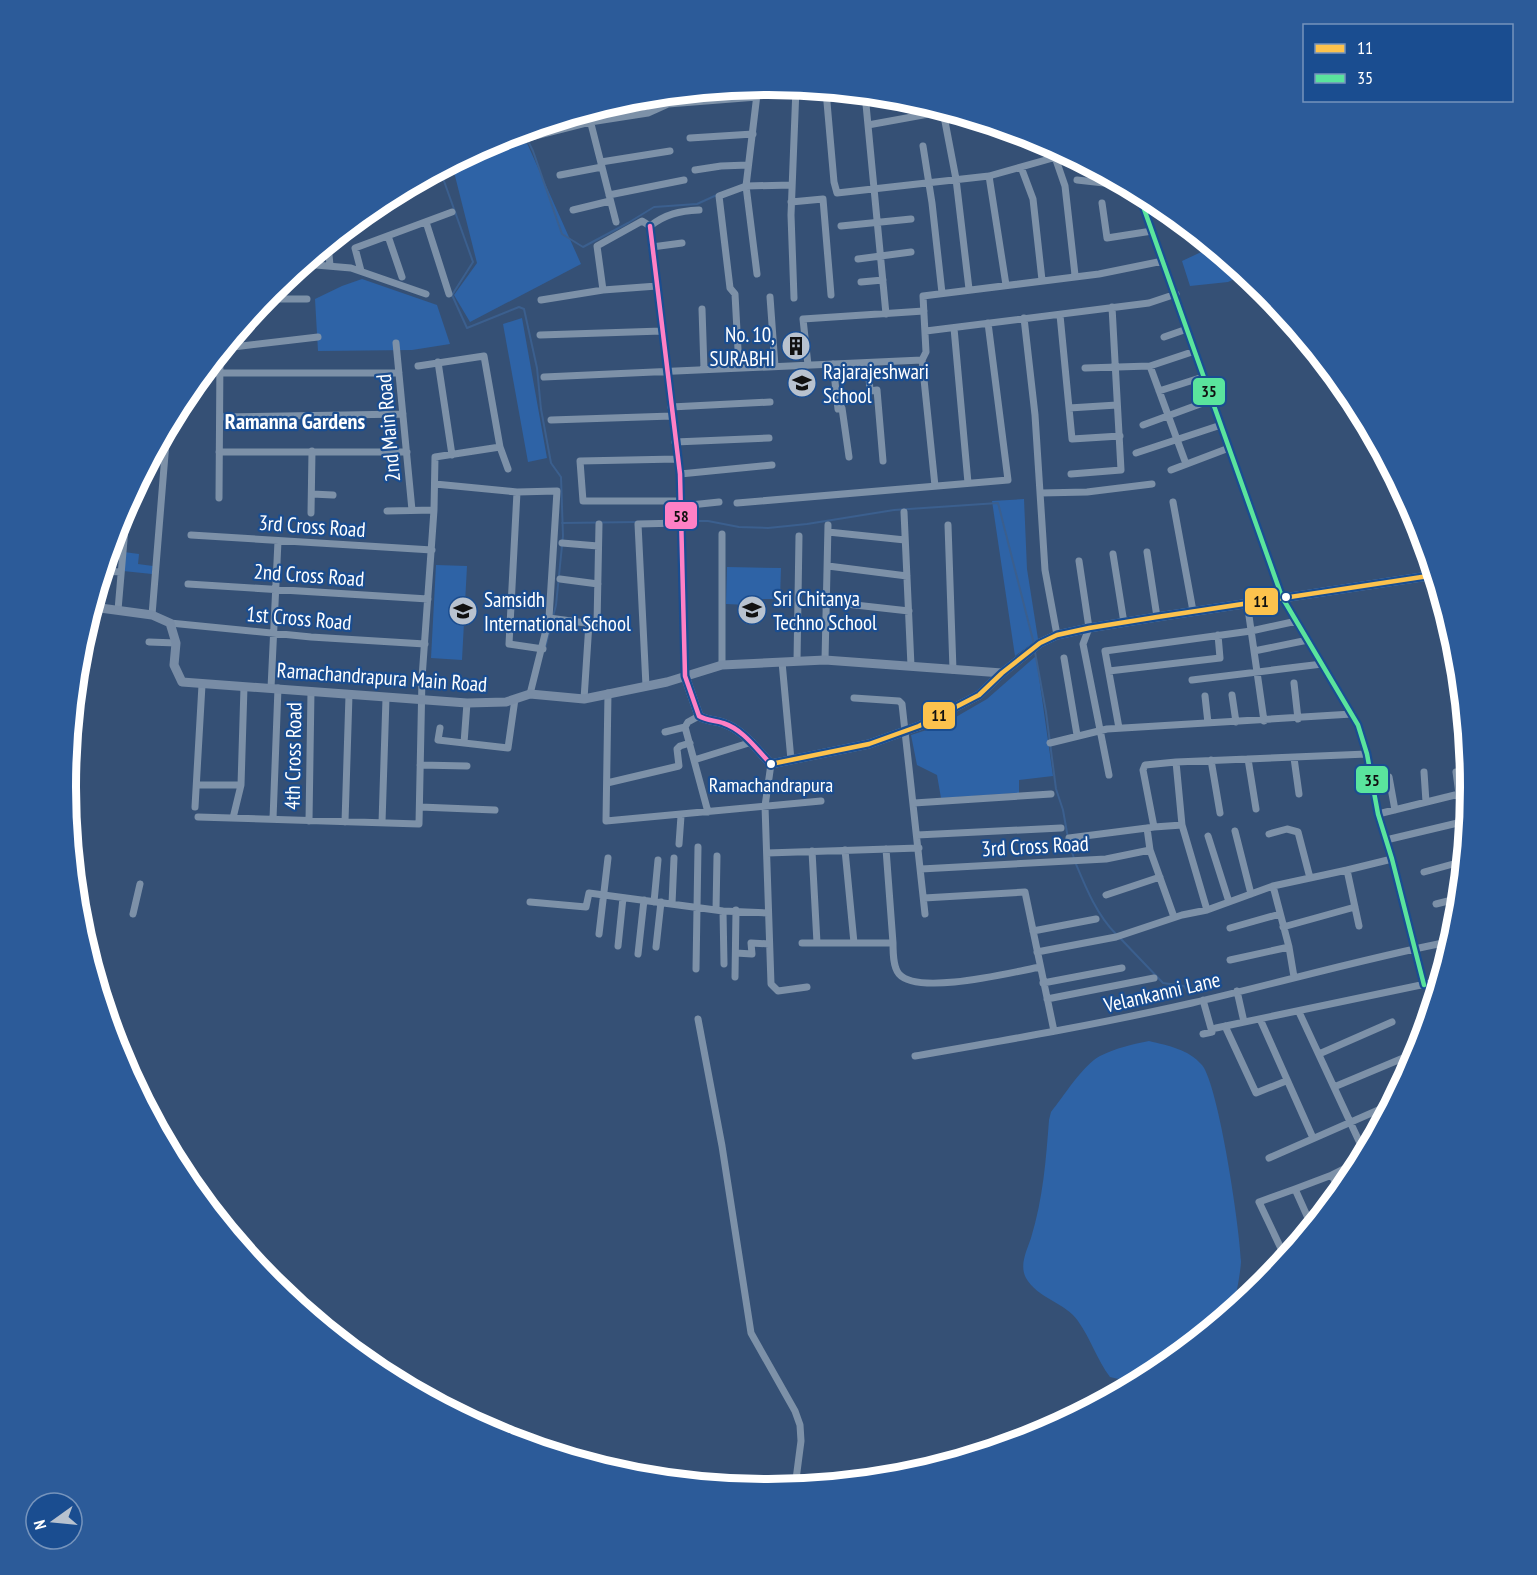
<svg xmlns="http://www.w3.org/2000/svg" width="1537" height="1575" viewBox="0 0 1537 1575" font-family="'PT Sans Narrow',sans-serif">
<rect width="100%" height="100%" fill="#355075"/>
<path fill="#2e63a6" d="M 527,143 L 581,264 L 470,322 L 454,295 L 477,263 L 452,164 Z
M 1212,247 L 1245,274 L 1228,282 L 1190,286 L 1182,261 Z
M 362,279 L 437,305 L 450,344 L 412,350 L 318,351 L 315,299 L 342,286 Z
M 522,318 L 547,458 L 528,462 L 503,324 Z
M 1024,499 L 1027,569 L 1038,639 L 1015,656 L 992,501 Z
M 124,552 L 139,554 L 138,564 L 153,566 L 152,574 L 123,571 Z
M 436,565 L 467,566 L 462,660 L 431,658 Z
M 727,567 L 781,568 L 780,599 L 749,599 L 748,605 L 726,604 Z
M 1036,656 L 1053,776 L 1019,780 L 1019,793 L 941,798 L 937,775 L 917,765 L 911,735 L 942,725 L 987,699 Z
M 1149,1041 C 1169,1046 1188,1049 1202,1065 C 1219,1086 1240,1230 1241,1261 C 1241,1270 1235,1303 1232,1311 C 1228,1318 1151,1379 1142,1381 C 1133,1382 1119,1379 1110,1377 C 1097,1360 1091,1339 1078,1321 C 1066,1303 1037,1298 1026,1278 C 1019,1265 1027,1250 1031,1238 C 1043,1199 1046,1160 1049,1120 L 1051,1112 C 1064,1096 1082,1066 1100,1056 C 1116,1048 1133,1044 1149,1041 Z"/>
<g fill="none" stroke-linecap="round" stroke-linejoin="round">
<path stroke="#3b5f8e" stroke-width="2" d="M 461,159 L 528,141 L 533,151 L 562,234 L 583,247 L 628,223 L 654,207 L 697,204 L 719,194
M 440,170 L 473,262 L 452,295 L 467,328 L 519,307 L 524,309 L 537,368 L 541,409 L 551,463 L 561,477 L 563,536 L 556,605 L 545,648
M 683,521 L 708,521 L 739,527 L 768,528 L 807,524 L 894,510 L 998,503 L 1034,644
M 562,523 L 638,522
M 1035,652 L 1046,712 L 1056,789 L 1063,810 L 1069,844 L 1074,858
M 1076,864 C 1086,888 1097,915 1116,934
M 1120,938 L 1163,983 L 1184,986 L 1189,994"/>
<path stroke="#7d91a8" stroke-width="7" d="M 826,91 L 834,182 L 837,193 L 989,176 L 1067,154
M 865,94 L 886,314
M 943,111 L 956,179 L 969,289
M 588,112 L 616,222
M 868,125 L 945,111
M 531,137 L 590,122 L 648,113 L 668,104 L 757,97
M 690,138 L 753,134
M 923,146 L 932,203 L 942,293
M 1055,157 L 1065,186 L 1075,275
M 601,162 L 670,151
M 1021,167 L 1033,199 L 1042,280
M 695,170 L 721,166 L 748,165
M 560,175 L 602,167
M 989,176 L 1006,285
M 1077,180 L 1104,183 L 1116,180
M 1138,192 L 1282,597 L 1358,725 L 1367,754 L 1378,814 L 1392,859 L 1424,985
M 609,195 L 684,180
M 791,202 L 823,199 L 831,295
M 1102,203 L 1107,238 L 1152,231
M 573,210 L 610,201
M 426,222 L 449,294
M 650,226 L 680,474 L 685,676
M 650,226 C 666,214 679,211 699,210
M 841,226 L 911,219
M 388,236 L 402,277
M 328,245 L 330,265
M 652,247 L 682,243
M 858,259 L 911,252
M 304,264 L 351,268 L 426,294
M 361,271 L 355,248 L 452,212
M 757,274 L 746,186 L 758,86
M 861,282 L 883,280
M 603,290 L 597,246 L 642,221 L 650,226
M 770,297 L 775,366
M 794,298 L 791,215 L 796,88
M 265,299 L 307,299
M 541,300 L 603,290 L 657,286
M 702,309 L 704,369
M 1060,315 L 1072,439 L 1120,436
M 1024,318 L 1035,415 L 1045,570 L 1057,635
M 954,328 L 968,483
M 926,331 L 1149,303 L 1176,294
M 540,335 L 662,331
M 1164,337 L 1187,329
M 396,343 L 412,510
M 225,348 L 318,337
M 438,362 L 452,455
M 868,363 L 870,391 L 877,390 L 883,461
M 833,364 L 838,409 L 842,408 L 849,457
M 808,365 L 803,319 L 924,311
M 418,366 L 484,356 L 500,447 L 508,469
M 1150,366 L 1186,464
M 739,368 L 735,294 L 730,288 L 719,196 L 746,186 L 792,185
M 1085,368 L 1150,366 L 1195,351
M 204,373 L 399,373
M 544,377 L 922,360
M 1159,391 L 1203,377
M 671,407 L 770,402
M 1069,408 L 1117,405
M 220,417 L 403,414
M 551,420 L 672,416
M 1143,425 L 1211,400
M 675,442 L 769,438
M 219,452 L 407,452
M 1136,453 L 1221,425
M 677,459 L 580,461 L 583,501 L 681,501
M 1171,470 L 1229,448
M 680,474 L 772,465
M 1071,474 L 1121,470 L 1112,307
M 435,484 L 517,492 L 557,491 L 549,618 L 530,694
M 935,486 L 922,360 L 926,352 L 923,296 L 1099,274 L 1163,261
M 517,492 L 509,644 L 543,649
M 1041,493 L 1087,492 L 1152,484
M 312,494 L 333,495
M 219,498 L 220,354
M 1173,502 L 1193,611
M 737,503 L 1008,480 L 988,323
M 681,506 L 719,502
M 387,511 L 434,510
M 904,512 L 911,666
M 311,513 L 312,451
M 948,525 L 953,670
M 828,532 L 905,540
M 191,535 L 432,550
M 562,543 L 598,546
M 1147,552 L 1157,617
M 1113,554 L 1124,623
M 1079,561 L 1089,628 L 1083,644 L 1109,775
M 828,566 L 907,576
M 103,571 L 121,572
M 560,579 L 598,584
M 188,584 L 428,599
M 828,602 L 909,611
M 1247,602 L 1264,721
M 118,610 L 127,505
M 152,615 L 167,430
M 549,618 L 608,626
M 170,623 L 311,637 L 425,644
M 597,624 L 599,524
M 149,642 L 176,643
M 1254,651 L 1308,640
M 1064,658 L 1077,735
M 825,660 L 828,525
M 797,661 L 799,536
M 782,662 L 791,760
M 722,665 L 722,534
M 1109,671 L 1220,658 L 1218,635
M 1192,680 L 1322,664
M 1294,683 L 1298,719
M 646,686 L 638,524 L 681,523
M 271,688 L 278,541
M 608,693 L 606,821 L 821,801
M 1232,695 L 1236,722
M 1205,696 L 1208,723
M 854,698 L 899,701 L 902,704 L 925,914
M 584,699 L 589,623
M 699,716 L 688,722 L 685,727 L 708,812
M 440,728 L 438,740 L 508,748 L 515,699
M 1119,728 L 1105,651 L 1251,631 L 1297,621
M 665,732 L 685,727
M 464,743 L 467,703
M 1050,743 L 1107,729 L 1352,714
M 1294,758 L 1299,794
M 1248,759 L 1256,809
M 694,760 L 752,742
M 1211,760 L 1220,813
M 1176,762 L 1182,825 L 1207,910
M 771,764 L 765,806 L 771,984 L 778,991 L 807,987
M 420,765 L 467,766
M 1424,772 L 1426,802
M 1456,772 L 1459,794
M 1389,777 L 1395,810
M 607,783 L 679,766 L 677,749 L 680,746 L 690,743
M 197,785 L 241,785
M 914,803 L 1051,794
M 195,807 L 202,685
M 420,807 L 495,810
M 1378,814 L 1459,794 L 1467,827
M 198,817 L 419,824 L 422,678 L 434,510 L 435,457 L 500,447
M 233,818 L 241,785 L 244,687
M 273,819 L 278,688
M 309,821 L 311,691
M 345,822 L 349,695
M 382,823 L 386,698
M 1154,827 L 1182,825
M 1235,831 L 1251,894
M 1269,834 L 1287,829 L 1298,832 L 1310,878
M 917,835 L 1061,828
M 1208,836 L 1229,902
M 1069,838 L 1147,828
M 1386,840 L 1466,821
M 679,844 L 681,816
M 845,850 L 854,943
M 812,851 L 817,943
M 767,853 L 919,848
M 921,869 L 1106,859 L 1150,850
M 1424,872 L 1464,861
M 1273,886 L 1289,947
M 1106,895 L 1160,877
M 924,898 L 1025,892 L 1054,1031
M 530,902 L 586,907 L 589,893 L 723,911 L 768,913
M 654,902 L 658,860
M 672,904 L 674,858
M 1436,904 L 1460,898
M 716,910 L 717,856
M 723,911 L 724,964
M 133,914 L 140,884
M 1174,917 L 1150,850 L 1147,828 L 1154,827 L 1143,770 L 1145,765 L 1176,762 L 1367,754
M 1359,926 L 1347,870 L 1392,859
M 1283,927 L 1355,907
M 1230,928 L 1280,914
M 1033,931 L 1096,919
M 599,934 L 608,858
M 802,943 L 893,943 L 886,849
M 893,943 C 893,952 893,967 899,974 C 918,996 1013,972 1040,967
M 618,946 L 623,898
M 656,947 L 661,902
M 1037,952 L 1116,937 L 1182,915 L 1207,910 L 1273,886 L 1347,870
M 736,953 L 752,954 L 751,943 L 769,944
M 638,954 L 644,900
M 1230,960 L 1289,947 L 1294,977
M 696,969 L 698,847
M 735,977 L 736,910
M 1043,983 L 1122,968
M 1237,991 L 1244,1022
M 1047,999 L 1154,978
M 1299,1012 L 1365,1154
M 698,1019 L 722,1146 L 751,1333 L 795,1411 L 800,1425 L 801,1441 L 795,1487
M 1260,1019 L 1313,1138
M 1225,1026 L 1256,1093 L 1286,1081
M 1216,1028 L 1440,981
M 1203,1034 L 1212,1032 L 1203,1000
M 1319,1054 L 1392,1022
M 915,1056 C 1007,1040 1100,1024 1192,1003 C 1279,983 1365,958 1453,941
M 1334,1087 L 1408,1056
M 1269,1158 L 1392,1104
M 1340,1194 L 1332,1175 L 1362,1160
M 1312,1227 L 1295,1189 L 1332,1175
M 1286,1259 L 1259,1202 L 1295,1189"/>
<path stroke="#788ca5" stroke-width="9" d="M 93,607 L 152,615 L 170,623 L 176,643 L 174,665 L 182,682 L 467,703 L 506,702 L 530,694 L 584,699 L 667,682 L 722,665 L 825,660 L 1002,673
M 685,676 L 699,716 C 707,721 715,720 723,723 C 744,730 756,749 771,764 L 869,744 L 919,726 L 979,695 L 1002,673 L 1040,643 L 1057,635 L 1089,628 L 1157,617 L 1435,575"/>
<g stroke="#1a4d90" stroke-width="9">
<path id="bus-1" d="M 771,764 L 869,744 L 919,726 L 979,695 L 1002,673 L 1040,643 L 1057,635 L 1089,628 L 1157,617 L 1435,575"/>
</g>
<g stroke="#1a4d90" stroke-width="9">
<path id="bus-2" d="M 1138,192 L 1282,597 L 1358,725 L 1367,754 L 1378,814 L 1392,859 L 1424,985"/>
</g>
<g stroke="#1a4d90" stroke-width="9">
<path id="bus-3" d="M 650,226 L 680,474 L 685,676 L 699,716 C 707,721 715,720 723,723 C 744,730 756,749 771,764"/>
</g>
<use href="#bus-1" stroke="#fcc24d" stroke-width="4.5"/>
<use href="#bus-2" stroke="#5ae49d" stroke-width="4.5"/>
<use href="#bus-3" stroke="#ff80c5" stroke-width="4.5"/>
</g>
<defs>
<g id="building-disc" transform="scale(1.5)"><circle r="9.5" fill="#b8c2cf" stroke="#1a4d90"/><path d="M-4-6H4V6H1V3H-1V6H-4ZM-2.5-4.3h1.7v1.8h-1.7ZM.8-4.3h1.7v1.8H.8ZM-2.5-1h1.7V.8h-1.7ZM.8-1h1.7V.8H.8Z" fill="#111"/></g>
<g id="school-disc" transform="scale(1.5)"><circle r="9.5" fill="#b8c2cf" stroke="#1a4d90"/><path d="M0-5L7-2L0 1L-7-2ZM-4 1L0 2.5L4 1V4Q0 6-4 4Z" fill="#111"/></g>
</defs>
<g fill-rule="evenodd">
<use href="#building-disc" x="796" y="346"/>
<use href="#school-disc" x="802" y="383"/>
<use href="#school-disc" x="752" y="610"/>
<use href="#school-disc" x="463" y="611"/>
</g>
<g fill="#fff" stroke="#1a4d90" stroke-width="2">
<circle cx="1286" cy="597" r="5"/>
<circle cx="771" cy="764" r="5"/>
</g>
<g text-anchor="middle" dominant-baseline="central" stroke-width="4.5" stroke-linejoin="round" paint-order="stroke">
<g font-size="20" fill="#fff" stroke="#1a4d90">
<text x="771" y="785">Ramachandrapura</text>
</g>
<g font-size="21" fill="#fff" stroke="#1a4d90" text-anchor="start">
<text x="775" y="334" text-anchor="end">No. 10,<tspan x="775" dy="24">SURABHI</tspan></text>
<text x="823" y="371">Rajarajeshwari<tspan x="823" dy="24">School</tspan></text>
<text x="773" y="598">Sri Chitanya<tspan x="773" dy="24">Techno School</tspan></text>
<text x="484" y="599">Samsidh<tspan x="484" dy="24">International School</tspan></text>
</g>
<g font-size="21" fill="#fff" stroke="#1a4d90">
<text transform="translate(388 428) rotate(-95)">2nd Main Road</text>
<text transform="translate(312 526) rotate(4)">3rd Cross Road</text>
<text transform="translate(309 575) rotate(4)">2nd Cross Road</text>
<text transform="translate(299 618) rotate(5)">1st Cross Road</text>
<text transform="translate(382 677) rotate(4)">Ramachandrapura Main Road</text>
<text transform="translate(293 756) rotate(-89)">4th Cross Road</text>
<text transform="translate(1035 846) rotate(-3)">3rd Cross Road</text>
<text transform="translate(1162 992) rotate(-13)">Velankanni Lane</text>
</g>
<g font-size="22" font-weight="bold" fill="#fff" stroke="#1a4d90">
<text x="295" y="421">Ramanna Gardens</text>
</g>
</g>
<path d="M0 0H1537V1575H0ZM76 787a692 692 0 1 1 1384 0a692 692 0 1 1-1384 0Z" fill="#2c5b99" fill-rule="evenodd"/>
<path fill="none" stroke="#fff" stroke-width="8" d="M76 787a692 692 0 1 1 1384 0a692 692 0 1 1-1384 0Z"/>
<g stroke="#1a4d90" stroke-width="2">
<rect x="1192" y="377" width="34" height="29" rx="6" fill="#5ae49d"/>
<rect x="664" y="501" width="34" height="29" rx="6" fill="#ff80c5"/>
<rect x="1244" y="587" width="35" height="29" rx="6" fill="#fcc24d"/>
<rect x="922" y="701" width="34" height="29" rx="6" fill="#fcc24d"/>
<rect x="1355" y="765" width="34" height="29" rx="6" fill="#5ae49d"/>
</g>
<g font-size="16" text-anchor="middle" font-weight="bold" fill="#111">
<text x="1209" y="397">35</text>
<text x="681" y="522">58</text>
<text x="1261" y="607">11</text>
<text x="939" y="721">11</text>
<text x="1372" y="786">35</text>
</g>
<rect x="1303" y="24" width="210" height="78" fill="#1a4d90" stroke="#7694bc" stroke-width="1.5"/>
<rect x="1315" y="44" width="30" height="9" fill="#fcc24d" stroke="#7694bc" stroke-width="1.5"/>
<text x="1357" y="54" font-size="18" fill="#ffffff">11</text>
<rect x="1315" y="74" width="30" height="9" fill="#5ae49d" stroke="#7694bc" stroke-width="1.5"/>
<text x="1357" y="84" font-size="18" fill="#ffffff">35</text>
<g transform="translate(54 1521) rotate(255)"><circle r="28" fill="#1a4d90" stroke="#7694bc" stroke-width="1.5"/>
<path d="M0-4.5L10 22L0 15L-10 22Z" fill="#b8c2cf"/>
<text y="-9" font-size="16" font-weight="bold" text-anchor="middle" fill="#ffffff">N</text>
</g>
</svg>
